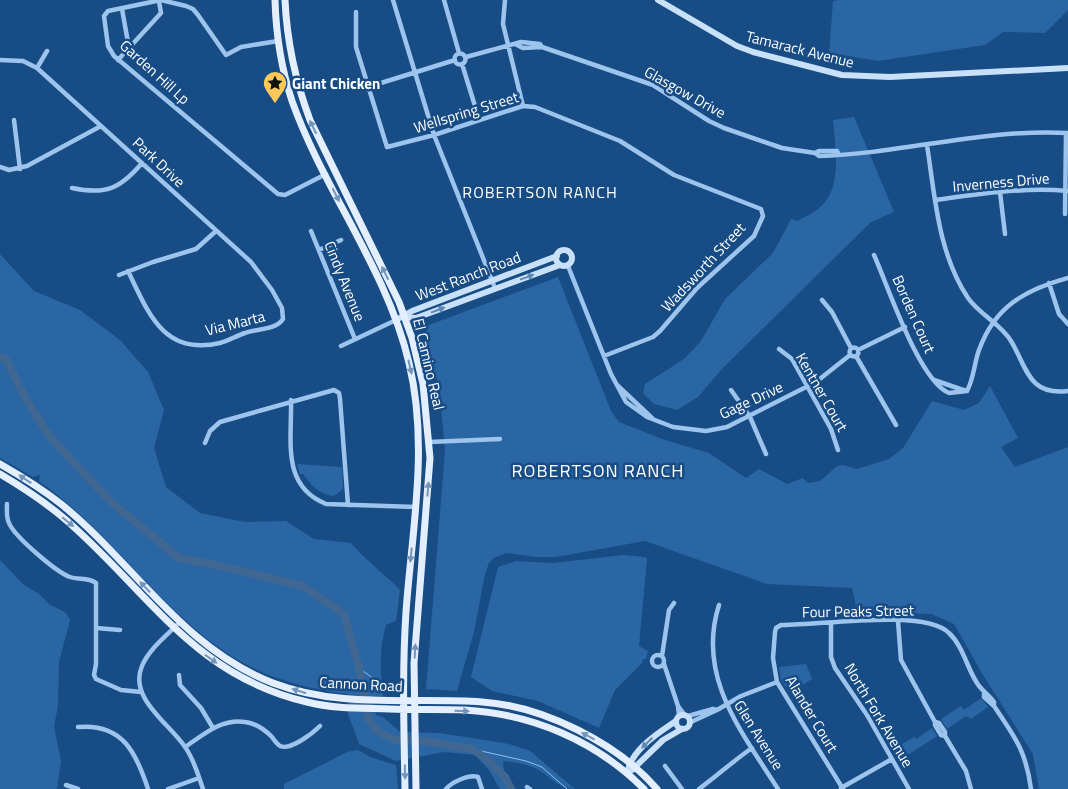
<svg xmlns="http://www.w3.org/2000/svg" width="1068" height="789" viewBox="0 0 1068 789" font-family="'Titillium Web',sans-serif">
<rect width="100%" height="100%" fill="#174c85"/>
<path fill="#2a66a4" d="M 838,0 L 1068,0 L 1068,10 L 1045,33 L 1003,32 L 985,45 L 878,61 L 829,53 L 833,1 Z
M 854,117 L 894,212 L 871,222 L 722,369 L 698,397 L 677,410 L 654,404 L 643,393 L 645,384 L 684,359 L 701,341 L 725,299 L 773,253 L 791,219 L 798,221 C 806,216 818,211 824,203 C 842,183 835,145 833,120 Z
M 0,254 L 34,291 L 80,310 L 120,340 L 148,372 L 164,410 L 154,448 L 166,487 L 200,513 L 245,522 L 286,521 L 314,539 L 351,543 C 366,561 384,573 400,590 L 396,621 L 386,625 C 379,649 380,672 383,696 L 373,696 L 376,715 L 383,717 L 400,732 L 439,733 L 479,739 L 509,744 L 530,751 L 575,789 C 559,789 551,777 537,769 C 526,764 515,762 503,761 L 504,772 L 516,789 L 500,789 L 489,770 L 475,755 L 444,752 L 396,761 L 359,744 L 348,714 L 348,694 C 299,688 253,674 214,644 C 150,596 105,528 39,481 L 40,475 L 33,477 L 0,458 Z
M 558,277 L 611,411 L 619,422 L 665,440 L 709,453 L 746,478 L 759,469 L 787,484 L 803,478 L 808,483 L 820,481 L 837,466 L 843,465 L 857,469 L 889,459 L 903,448 L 932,401 L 964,410 L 979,403 L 990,386 L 1018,438 L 1001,447 L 1015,467 L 1068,447 L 1068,789 L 1039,789 L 1033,754 L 983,675 L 954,624 L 931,614 L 857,611 L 852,588 L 767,584 L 645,541 L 556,557 L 537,557 L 506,553 L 494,558 L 489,563 L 485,574 L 474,632 L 457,691 L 426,689 L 445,450 L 439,387 L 424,335 L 429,325 Z
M 297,464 L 342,467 L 343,489 L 334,496 C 318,494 312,486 303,474 L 300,474 Z
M 623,555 L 645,557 L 647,559 L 639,646 L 648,651 L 646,659 L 643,659 L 642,663 L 615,690 L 599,728 L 538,701 L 492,691 L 471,677 L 498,567 L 516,561 L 553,563 Z
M 0,560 L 23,584 L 39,594 L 50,605 L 65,612 L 70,620 L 59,662 L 58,706 L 54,726 L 61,761 L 57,789 L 0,789 Z
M 806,664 L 812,679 L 790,693 L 781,680 L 779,667 Z
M 981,698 L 988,707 L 971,719 L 966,716 L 947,729 L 941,719 L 961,706 L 964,710 Z
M 932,728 L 937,736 L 900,760 L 893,749 L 914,737 L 916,739 Z
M 358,750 L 370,757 L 396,765 L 398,789 L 284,789 L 284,784 L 347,752 Z"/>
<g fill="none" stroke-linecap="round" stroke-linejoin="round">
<path stroke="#8fc0f0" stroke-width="1" d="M 359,668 L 378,682
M 472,749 L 526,761 L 542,767 L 567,789"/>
<path stroke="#406792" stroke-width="8" d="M 0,357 L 6,359 L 26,399 L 50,437 L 112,503 L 179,558 L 230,568 L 303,586 L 344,614 L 359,668 L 368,718 L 377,731 L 395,740 L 425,741 L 472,749 L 484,757 L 505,777 L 511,789"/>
<path stroke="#9dc4ed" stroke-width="4.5" d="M 393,0 L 434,135 L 495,288
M 444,0 L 459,53
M 505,0 L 503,24 L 523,106
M 122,9 L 129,48
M 356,12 L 356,47 L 387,147 L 434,135 L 523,106 L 535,107 L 620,141 L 674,175 L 761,209 L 763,216 L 754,236 L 697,288 L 660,331 L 653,337 L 604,356
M 278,41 L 241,47 L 226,55 L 198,15 L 193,9 L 186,6 L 161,0 L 108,11 L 104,16 L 108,46 L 114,56 L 278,194 L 285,195 L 326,174
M 517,45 L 523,48 L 542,47
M454.5 59a5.5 5.5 0 1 1 11 0a5.5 5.5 0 1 1-11 0Z
M 466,57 L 521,42 L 540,44 L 542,47 L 653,85 L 709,121 L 724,128 L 782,148 L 815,153 L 819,156 C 901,154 984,128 1068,133
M 0,60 L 23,61 L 37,68 L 251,262 L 272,290 L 282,308 L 283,319 C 275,331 257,328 245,333 C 236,336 228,341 220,343 C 163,356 148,312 128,271
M 118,60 L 161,13 L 159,1
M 462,64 L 479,119
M 37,68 L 47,51
M 368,87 L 455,60
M 14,120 L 20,169
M 927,145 C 935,197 938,253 968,298 C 980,315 1001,324 1011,341 C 1027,367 1028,396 1068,391
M 815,153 L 819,151 L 837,151 L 838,153
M 0,167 L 9,170 L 27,166 L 101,126
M 72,188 C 106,195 120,189 142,163
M 1000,192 L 1005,234
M 935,200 C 979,194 1024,187 1068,191
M 1065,214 L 1066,133
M 311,231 L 355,339
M 319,250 L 341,240
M 874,255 C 888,286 919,381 949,393 L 967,391
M 568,266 L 611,374 L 626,402 L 647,417 L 673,427 L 706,431 L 727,427 L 816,382 L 850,355
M 119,275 L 153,262 L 196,249 L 216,231
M 1049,283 L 1059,314 L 1068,324
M 822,300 L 832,312 L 851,348
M 341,346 L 396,320
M849.5 352a4.5 4.5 0 1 1 9 0a4.5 4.5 0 1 1-9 0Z
M 779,349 L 792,359 L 831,429 L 838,450
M 858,350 L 905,327
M 856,356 L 896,425
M 934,380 L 966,391
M 617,385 L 652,418
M 731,390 L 750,417 L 766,454
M 967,391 C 974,378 974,364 979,350 C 995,306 1025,290 1068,278
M 291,400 C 292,441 281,486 326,504 L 416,507
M 429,442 L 500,439
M 205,443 L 210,431 L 220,422 L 334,390 L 339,393 L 340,399 L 348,505
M 7,504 C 7,510 6,517 9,523 C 14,536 56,572 70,577 C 78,580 89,577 96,583 L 96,664 L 94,675 L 96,679 L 121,690 L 141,692
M 719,605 C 696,677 742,732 778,789
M 898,621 L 901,660 L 935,722 L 935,725 L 941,735 L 945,736
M 179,623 C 166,636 149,649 142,666 C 128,698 170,724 185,747 C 194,759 198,775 203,789
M 831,624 L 831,657 L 835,668 L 867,715 L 909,789
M 96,628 L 120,630
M652 661a6 6 0 1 1 12 0a6 6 0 1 1-12 0Z
M 662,656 L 669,610 L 674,603
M 664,664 L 678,706 L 684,714
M 179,675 L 180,685 L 201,708 L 213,728
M 984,693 L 984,697 L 994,706
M 678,706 L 679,715
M 717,710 L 741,696 L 777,682
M 688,716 L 713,709 L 717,710 L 691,722
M 935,722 L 939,723 L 945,732 L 945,736 L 966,771 L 971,789
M 78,727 C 122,723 136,752 148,789
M 185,747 C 203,735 222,718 245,722 C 255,723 265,730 272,737 C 274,740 277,744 280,746 C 290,751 313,733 320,726
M 665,766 L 682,789
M 66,785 L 78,789
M 527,787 L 530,789
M 841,788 L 892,759
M 168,789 L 199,778
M 446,789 C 452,782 469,774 478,777 L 482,789
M 699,789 C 717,776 733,761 752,748
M 843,789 L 777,682 L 773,658 L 775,632 L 776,628 L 781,625 C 817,626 924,608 949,633 C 963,646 967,668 977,683 C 982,691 989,695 994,702 L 994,706 C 1015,737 1026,751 1031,789"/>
<path stroke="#c9e0f9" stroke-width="6" d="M 658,0 L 737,46 L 753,52 L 842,75 L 890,77 L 1068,68
M556 258a8 8 0 1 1 16 0a8 8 0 1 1-16 0Z
M 405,317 L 416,318 L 560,265
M 396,320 L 412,311 L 557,256
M676 722a7 7 0 1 1 14 0a7 7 0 1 1-14 0Z
M 632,770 L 663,740 L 682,729
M 627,773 C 632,749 657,734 676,721"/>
<path stroke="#e3efff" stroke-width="7" d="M 275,0 C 276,34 281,68 292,101 C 324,191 387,269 409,363 C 429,446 412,529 406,612 C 402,671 404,730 405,789
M 285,0 C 287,43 295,80 310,120 L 399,302 L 412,338 L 423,384 L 430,458 L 414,663 L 416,789
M 0,464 C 21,476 42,489 61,504 C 134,563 182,648 273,683 C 341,709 412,697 482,702 C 543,706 617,743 657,789
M 0,474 C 27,490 53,507 76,529 C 154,600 197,676 307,702 C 334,709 363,708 390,709 C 415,710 440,709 465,710 C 533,714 596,741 644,789"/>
</g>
<defs><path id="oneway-solid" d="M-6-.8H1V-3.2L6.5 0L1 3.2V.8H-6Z" transform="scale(1.25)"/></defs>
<g fill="#7395bc">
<use href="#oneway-solid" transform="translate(313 127) rotate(-116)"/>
<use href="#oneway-solid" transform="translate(336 195) rotate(63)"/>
<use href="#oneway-solid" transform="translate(385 273) rotate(-116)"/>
<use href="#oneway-solid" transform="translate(410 367) rotate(77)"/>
<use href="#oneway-solid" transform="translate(25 479) rotate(-147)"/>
<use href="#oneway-solid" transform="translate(428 489) rotate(-85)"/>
<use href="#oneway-solid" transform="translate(68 522) rotate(39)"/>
<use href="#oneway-solid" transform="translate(411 555) rotate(96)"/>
<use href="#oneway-solid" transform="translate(145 587) rotate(-134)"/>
<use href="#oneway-solid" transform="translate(415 651) rotate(-87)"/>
<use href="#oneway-solid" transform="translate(211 659) rotate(35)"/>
<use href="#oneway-solid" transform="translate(299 691) rotate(-162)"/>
<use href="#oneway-solid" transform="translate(462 711) rotate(2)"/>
<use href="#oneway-solid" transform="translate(588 736) rotate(-152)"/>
<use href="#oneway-solid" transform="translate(405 772) rotate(89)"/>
</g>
<g fill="#5e87b3">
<use href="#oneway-solid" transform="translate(527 277) rotate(-20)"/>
<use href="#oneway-solid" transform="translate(438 310) rotate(-21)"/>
<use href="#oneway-solid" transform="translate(647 743) rotate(136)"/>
</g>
<defs>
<g id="sight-pin" transform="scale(1.25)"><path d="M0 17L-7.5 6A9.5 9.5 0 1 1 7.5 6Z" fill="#ffc859" stroke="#174c85"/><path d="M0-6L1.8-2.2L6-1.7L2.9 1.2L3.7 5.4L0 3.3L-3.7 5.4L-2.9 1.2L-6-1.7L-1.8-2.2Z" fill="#111"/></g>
</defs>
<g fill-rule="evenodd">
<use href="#sight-pin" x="275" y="83"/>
</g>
<g text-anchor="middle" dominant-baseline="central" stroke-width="5" stroke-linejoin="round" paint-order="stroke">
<g font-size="15" fill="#fff" stroke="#174c85">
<text transform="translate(800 49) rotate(14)">Tamarack Avenue</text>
<text transform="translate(155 72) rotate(42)">Garden Hill Lp</text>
<text transform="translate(685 92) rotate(29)">Glasgow Drive</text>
<text transform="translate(466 112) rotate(-17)">Wellspring Street</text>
<text transform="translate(159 162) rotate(43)">Park Drive</text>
<text transform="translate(1001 182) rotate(-5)">Inverness Drive</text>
<text transform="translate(703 267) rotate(-47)">Wadsworth Street</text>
<text transform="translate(468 276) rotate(-21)">West Ranch Road</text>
<text transform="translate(345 281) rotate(68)">Cindy Avenue</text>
<text transform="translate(914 314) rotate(66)">Borden Court</text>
<text transform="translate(235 323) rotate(-14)">Via Marta</text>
<text transform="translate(429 364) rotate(77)">El Camino Real</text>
<text transform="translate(822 392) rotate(60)">Kentner Court</text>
<text transform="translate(751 400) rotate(-25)">Gage Drive</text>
<text transform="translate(858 611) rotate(-1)">Four Peaks Street</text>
<text transform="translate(361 684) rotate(3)">Cannon Road</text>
<text transform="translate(812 714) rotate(59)">Alander Court</text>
<text transform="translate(879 715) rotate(59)">North Fork Avenue</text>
<text transform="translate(759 735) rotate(58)">Glen Avenue</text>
</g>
<g font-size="15" font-weight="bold" fill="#fff" stroke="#174c85" text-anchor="start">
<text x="292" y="83">Giant Chicken</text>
</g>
<g font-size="16" letter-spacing="1" fill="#fff" stroke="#174c85">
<text x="540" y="192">ROBERTSON RANCH</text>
</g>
<g font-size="18" letter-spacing="1" fill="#fff" stroke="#174c85">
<text x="598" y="470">ROBERTSON RANCH</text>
</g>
</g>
</svg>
